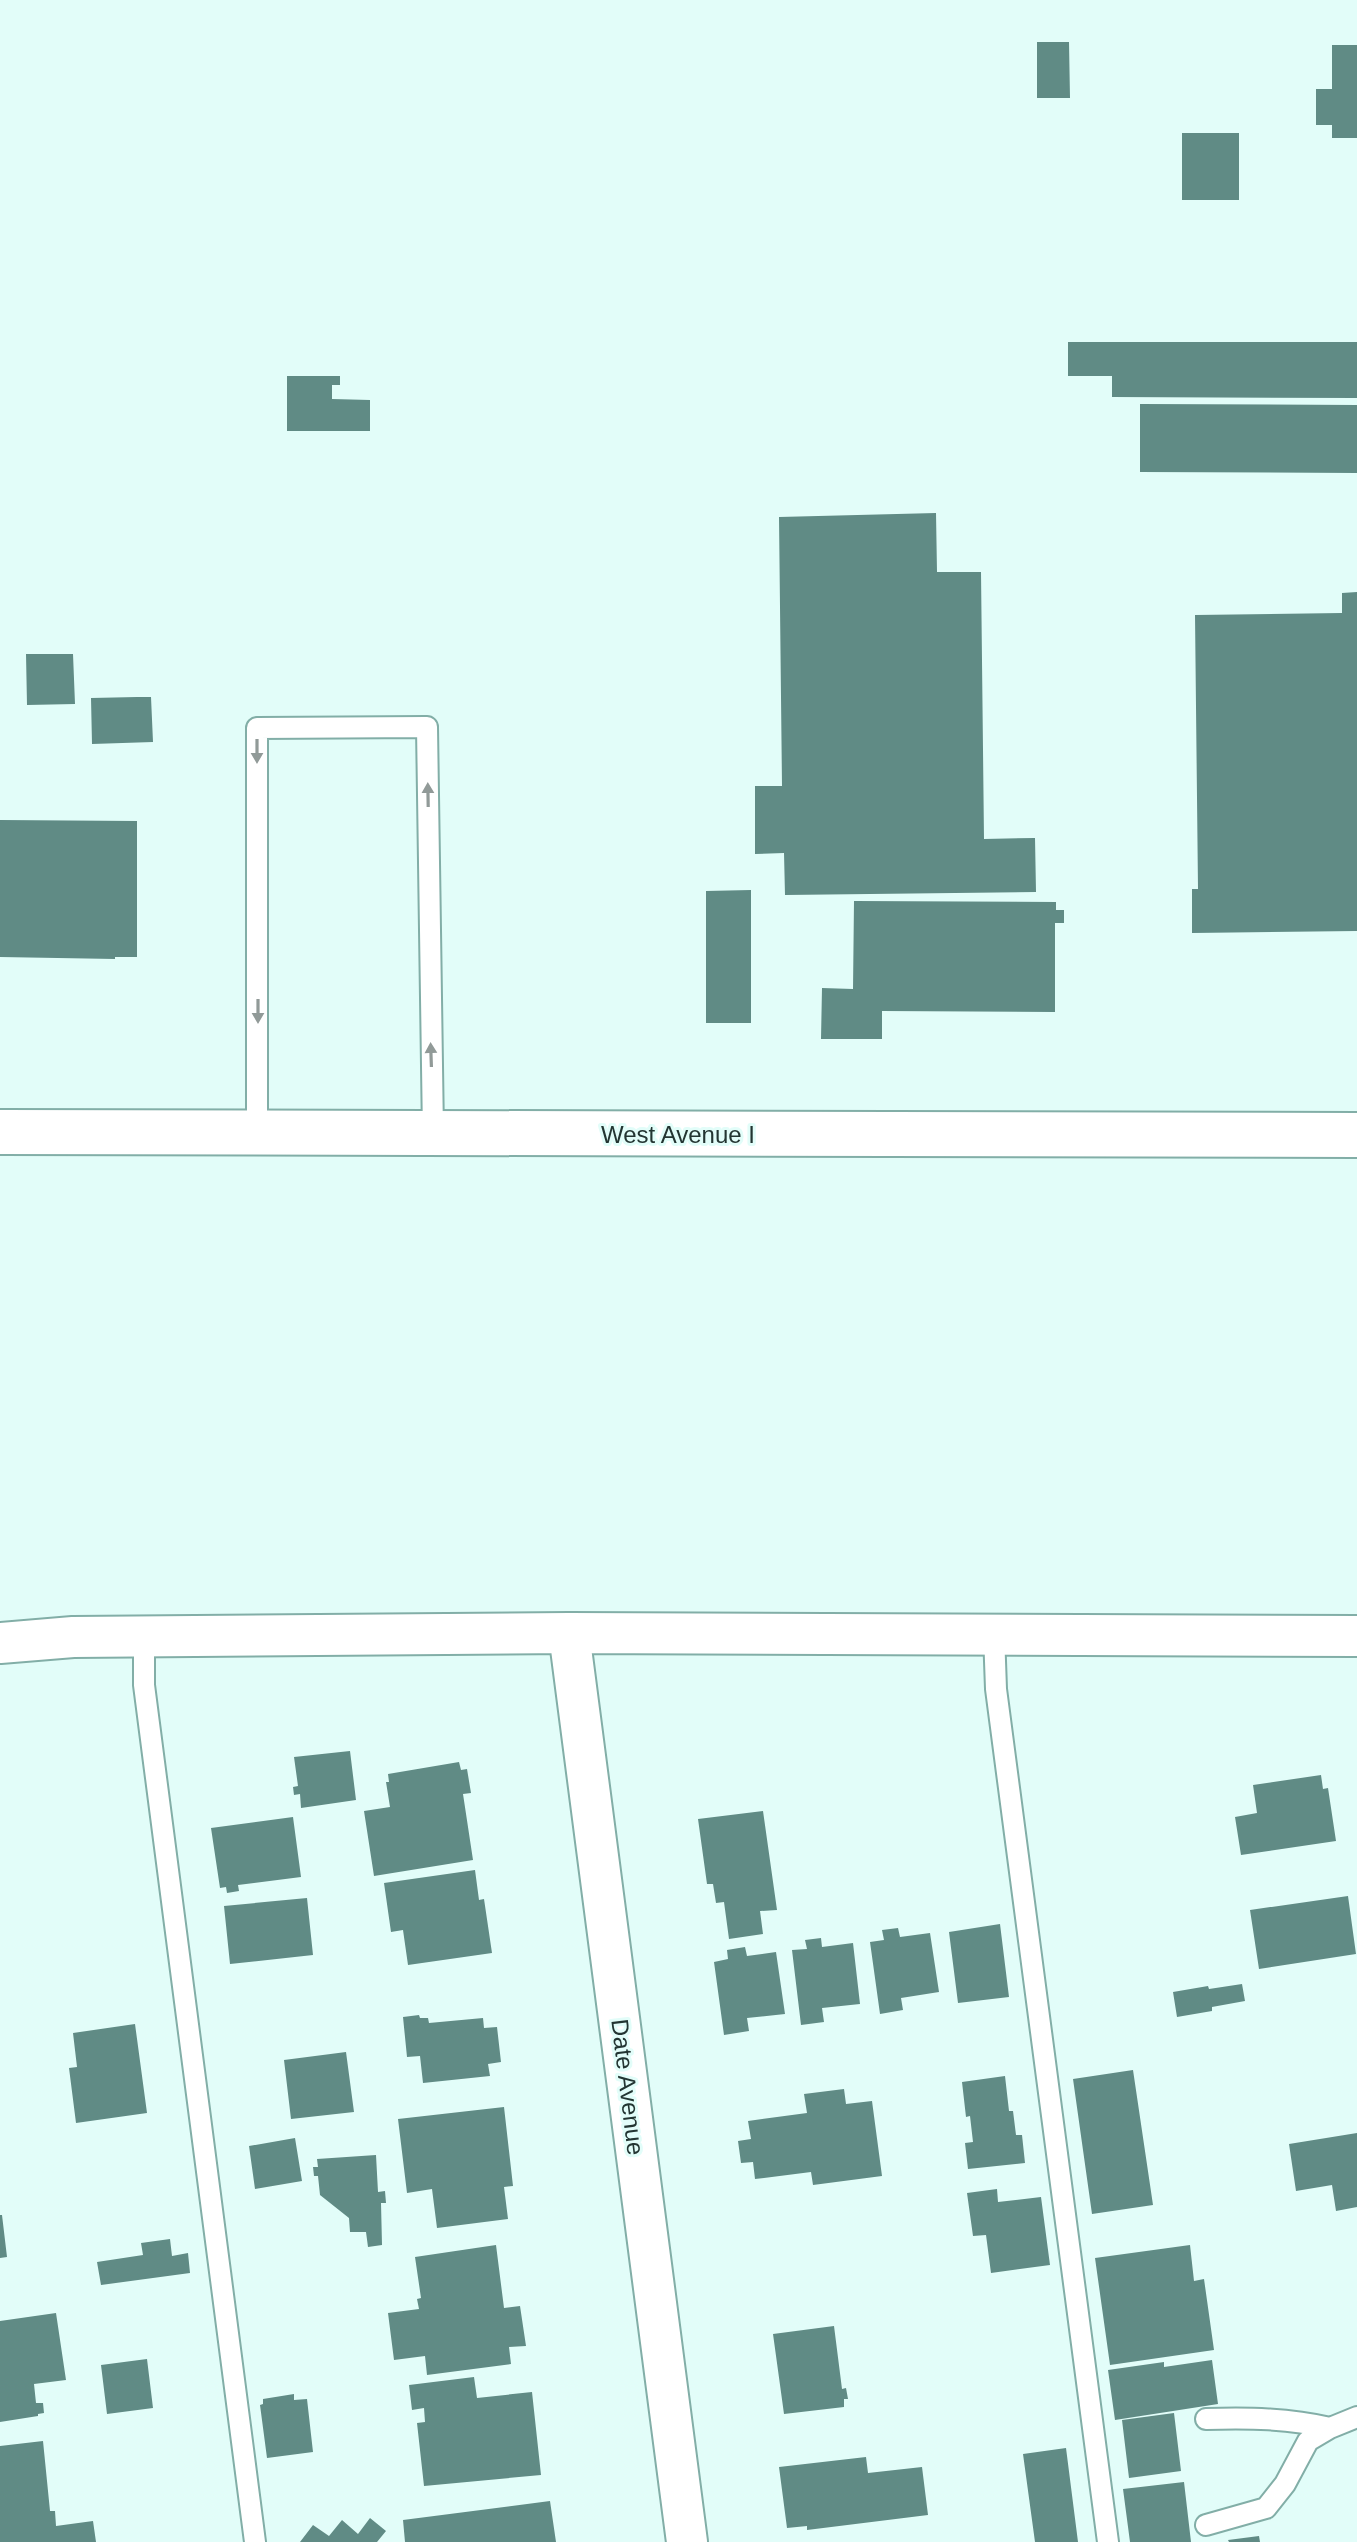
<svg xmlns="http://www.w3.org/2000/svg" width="1357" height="2542" viewBox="0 0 1357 2542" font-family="Arial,sans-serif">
<rect width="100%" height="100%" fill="#e2fdf9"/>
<path fill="#608b85" d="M 1037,42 L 1069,42 L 1070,98 L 1037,98 Z
M 1332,45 L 1357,45 L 1357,138 L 1332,138 L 1332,125 L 1316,125 L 1316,89 L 1332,89 Z
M 1182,133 L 1239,133 L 1239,200 L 1182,200 Z
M 1068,342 L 1357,342 L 1357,398 L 1112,397 L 1112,376 L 1068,376 Z
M 287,376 L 340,376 L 340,385 L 332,385 L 332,399 L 370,400 L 370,431 L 287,431 Z
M 1140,404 L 1357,405 L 1357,473 L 1140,472 Z
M 936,513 L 937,572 L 981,572 L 984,839 L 1035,838 L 1036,892 L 785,895 L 784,853 L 755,854 L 755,786 L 782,786 L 779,517 Z
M 1357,592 L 1357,931 L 1192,933 L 1192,889 L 1198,889 L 1195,615 L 1342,613 L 1342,593 Z
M 26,654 L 73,654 L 75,704 L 27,705 Z
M 137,697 L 151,697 L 153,742 L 92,744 L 91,698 Z
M 0,820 L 137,821 L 137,957 L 115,957 L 115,959 L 0,957 Z
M 751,890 L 751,1023 L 706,1023 L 706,891 Z
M 854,901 L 1056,902 L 1056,910 L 1064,910 L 1064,923 L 1055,923 L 1055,1012 L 882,1011 L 882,1039 L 821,1039 L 822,988 L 853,989 Z
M 350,1751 L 356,1800 L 301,1808 L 300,1794 L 294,1795 L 293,1787 L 298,1786 L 294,1757 Z
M 459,1762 L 461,1770 L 467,1769 L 471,1793 L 463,1794 L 473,1860 L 374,1876 L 364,1811 L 390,1807 L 386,1782 L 389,1782 L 388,1774 Z
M 1321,1775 L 1323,1789 L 1328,1788 L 1336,1841 L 1241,1855 L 1235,1817 L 1257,1813 L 1253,1785 Z
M 763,1811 L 777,1910 L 760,1911 L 763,1934 L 729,1939 L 724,1902 L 716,1903 L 713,1884 L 707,1884 L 698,1819 Z
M 293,1817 L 301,1877 L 238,1885 L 239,1891 L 227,1893 L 226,1887 L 220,1888 L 211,1828 Z
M 475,1870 L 479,1900 L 484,1899 L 492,1953 L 408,1965 L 403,1930 L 391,1932 L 384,1883 Z
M 1348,1896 L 1356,1954 L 1259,1969 L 1250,1910 Z
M 307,1898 L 313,1955 L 230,1964 L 224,1906 Z
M 1000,1924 L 1009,1997 L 958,2003 L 949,1932 Z
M 898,1928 L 900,1937 L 930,1933 L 939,1992 L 901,1998 L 903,2010 L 880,2014 L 870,1942 L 884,1940 L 882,1930 Z
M 821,1938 L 822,1947 L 853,1943 L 860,2004 L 822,2008 L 824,2022 L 801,2025 L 792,1950 L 807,1949 L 805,1940 Z
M 745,1947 L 747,1956 L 776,1952 L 785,2014 L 747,2018 L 749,2031 L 724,2035 L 714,1962 L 728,1959 L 727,1950 Z
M 1242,1984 L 1245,2001 L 1212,2007 L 1212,2011 L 1177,2017 L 1173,1992 L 1208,1986 L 1209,1989 Z
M 419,2015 L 420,2018 L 428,2018 L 429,2023 L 483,2018 L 484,2028 L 497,2027 L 501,2062 L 488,2064 L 490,2076 L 423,2083 L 420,2056 L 407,2057 L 403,2017 Z
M 135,2024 L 147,2113 L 76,2123 L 69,2068 L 77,2067 L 73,2033 Z
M 346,2052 L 354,2112 L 291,2119 L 284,2060 Z
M 1133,2070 L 1153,2205 L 1092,2214 L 1073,2079 Z
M 1005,2076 L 1009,2111 L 1013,2111 L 1016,2135 L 1022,2135 L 1025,2163 L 968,2169 L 965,2143 L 973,2142 L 970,2116 L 966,2117 L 962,2082 Z
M 844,2089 L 846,2104 L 872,2101 L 882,2176 L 813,2185 L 811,2172 L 755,2179 L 753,2162 L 741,2163 L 738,2141 L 751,2139 L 748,2121 L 807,2113 L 804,2094 Z
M 504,2107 L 513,2186 L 504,2187 L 508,2219 L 437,2228 L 432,2189 L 407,2193 L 398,2119 Z
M 1357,2133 L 1357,2207 L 1336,2211 L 1332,2185 L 1296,2191 L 1289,2144 Z
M 295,2138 L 302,2181 L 255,2189 L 249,2146 Z
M 376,2155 L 378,2192 L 385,2191 L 386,2203 L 381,2203 L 382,2245 L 368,2247 L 366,2232 L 350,2232 L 349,2218 L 320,2195 L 318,2176 L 314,2176 L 313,2167 L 318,2167 L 317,2159 Z
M 997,2189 L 998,2202 L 1041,2197 L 1050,2265 L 991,2273 L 986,2235 L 973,2236 L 967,2193 Z
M 0,2215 L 2,2215 L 7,2257 L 0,2258 Z
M 170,2239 L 172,2256 L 188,2253 L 190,2273 L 101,2285 L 97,2262 L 143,2255 L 141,2243 Z
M 496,2245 L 504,2308 L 520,2306 L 526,2346 L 509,2347 L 511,2364 L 427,2375 L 425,2356 L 394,2360 L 388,2313 L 419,2309 L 417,2299 L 421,2298 L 415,2257 Z
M 1190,2245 L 1194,2281 L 1204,2279 L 1214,2350 L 1110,2365 L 1095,2258 Z
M 56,2313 L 66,2380 L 34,2384 L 36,2403 L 43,2403 L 44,2413 L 38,2414 L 38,2416 L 0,2422 L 0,2321 Z
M 834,2326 L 842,2389 L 846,2388 L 848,2399 L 844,2399 L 844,2407 L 784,2414 L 773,2334 Z
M 147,2359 L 153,2408 L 107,2414 L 101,2365 Z
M 1212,2360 L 1218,2404 L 1115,2420 L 1108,2370 L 1164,2362 L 1164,2367 Z
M 474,2377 L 477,2398 L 532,2392 L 541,2475 L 424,2486 L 417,2423 L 425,2422 L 424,2408 L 412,2410 L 409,2385 Z
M 294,2394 L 294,2400 L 307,2399 L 313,2452 L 267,2458 L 260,2405 L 263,2404 L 263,2399 Z
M 1174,2413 L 1181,2471 L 1129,2478 L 1122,2420 Z
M 43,2441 L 50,2511 L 55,2511 L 56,2526 L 93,2521 L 96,2542 L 0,2542 L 0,2446 Z
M 1066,2448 L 1078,2542 L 1035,2542 L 1023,2454 Z
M 866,2457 L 868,2473 L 922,2467 L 928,2515 L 807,2530 L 807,2526 L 787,2528 L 779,2467 Z
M 1184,2482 L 1191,2542 L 1130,2542 L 1123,2489 Z
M 550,2501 L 556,2542 L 405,2542 L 403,2520 Z
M 370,2518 L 386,2531 L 377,2542 L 300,2542 L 313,2525 L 329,2536 L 342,2520 L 358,2534 Z
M 1259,2536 L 1260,2542 L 1229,2542 L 1228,2540 Z"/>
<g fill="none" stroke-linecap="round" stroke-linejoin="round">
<g stroke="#82aea7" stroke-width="24">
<path id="service" d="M 257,1133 L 257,728 L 427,727 L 433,1133
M 994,1633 L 996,1689 L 1108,2542
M 144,1637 L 144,1685 L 255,2542
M 1206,2419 C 1249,2418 1288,2418 1330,2428
M 1206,2525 L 1266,2508 L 1285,2484 L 1308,2441 L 1330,2428 L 1357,2417"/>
</g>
<g stroke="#82aea7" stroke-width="44">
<path id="minor" d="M 569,1633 L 687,2542
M 0,1643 L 73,1637 L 569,1633 L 1357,1636"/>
</g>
<g stroke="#82aea7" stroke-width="48">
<path id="primary" d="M 0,1132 L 1357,1135"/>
</g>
<use href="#service" stroke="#fff" stroke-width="20"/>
<use href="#minor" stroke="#fff" stroke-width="40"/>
<use href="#primary" stroke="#fff" stroke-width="44"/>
</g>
<defs><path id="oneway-solid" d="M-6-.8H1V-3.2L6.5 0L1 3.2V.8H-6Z" transform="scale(2)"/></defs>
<g fill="#919a98">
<use href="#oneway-solid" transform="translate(257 751) rotate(90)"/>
<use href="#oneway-solid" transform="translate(428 795) rotate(-91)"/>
<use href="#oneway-solid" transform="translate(258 1011) rotate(90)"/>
<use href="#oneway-solid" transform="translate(431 1055) rotate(-92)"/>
</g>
<g text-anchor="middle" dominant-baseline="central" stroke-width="6" stroke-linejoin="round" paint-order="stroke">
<g font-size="24" fill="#233532" stroke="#e2fdf9">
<text x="678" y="1134">West Avenue I</text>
<text transform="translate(628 2087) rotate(83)">Date Avenue</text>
</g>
</g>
</svg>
